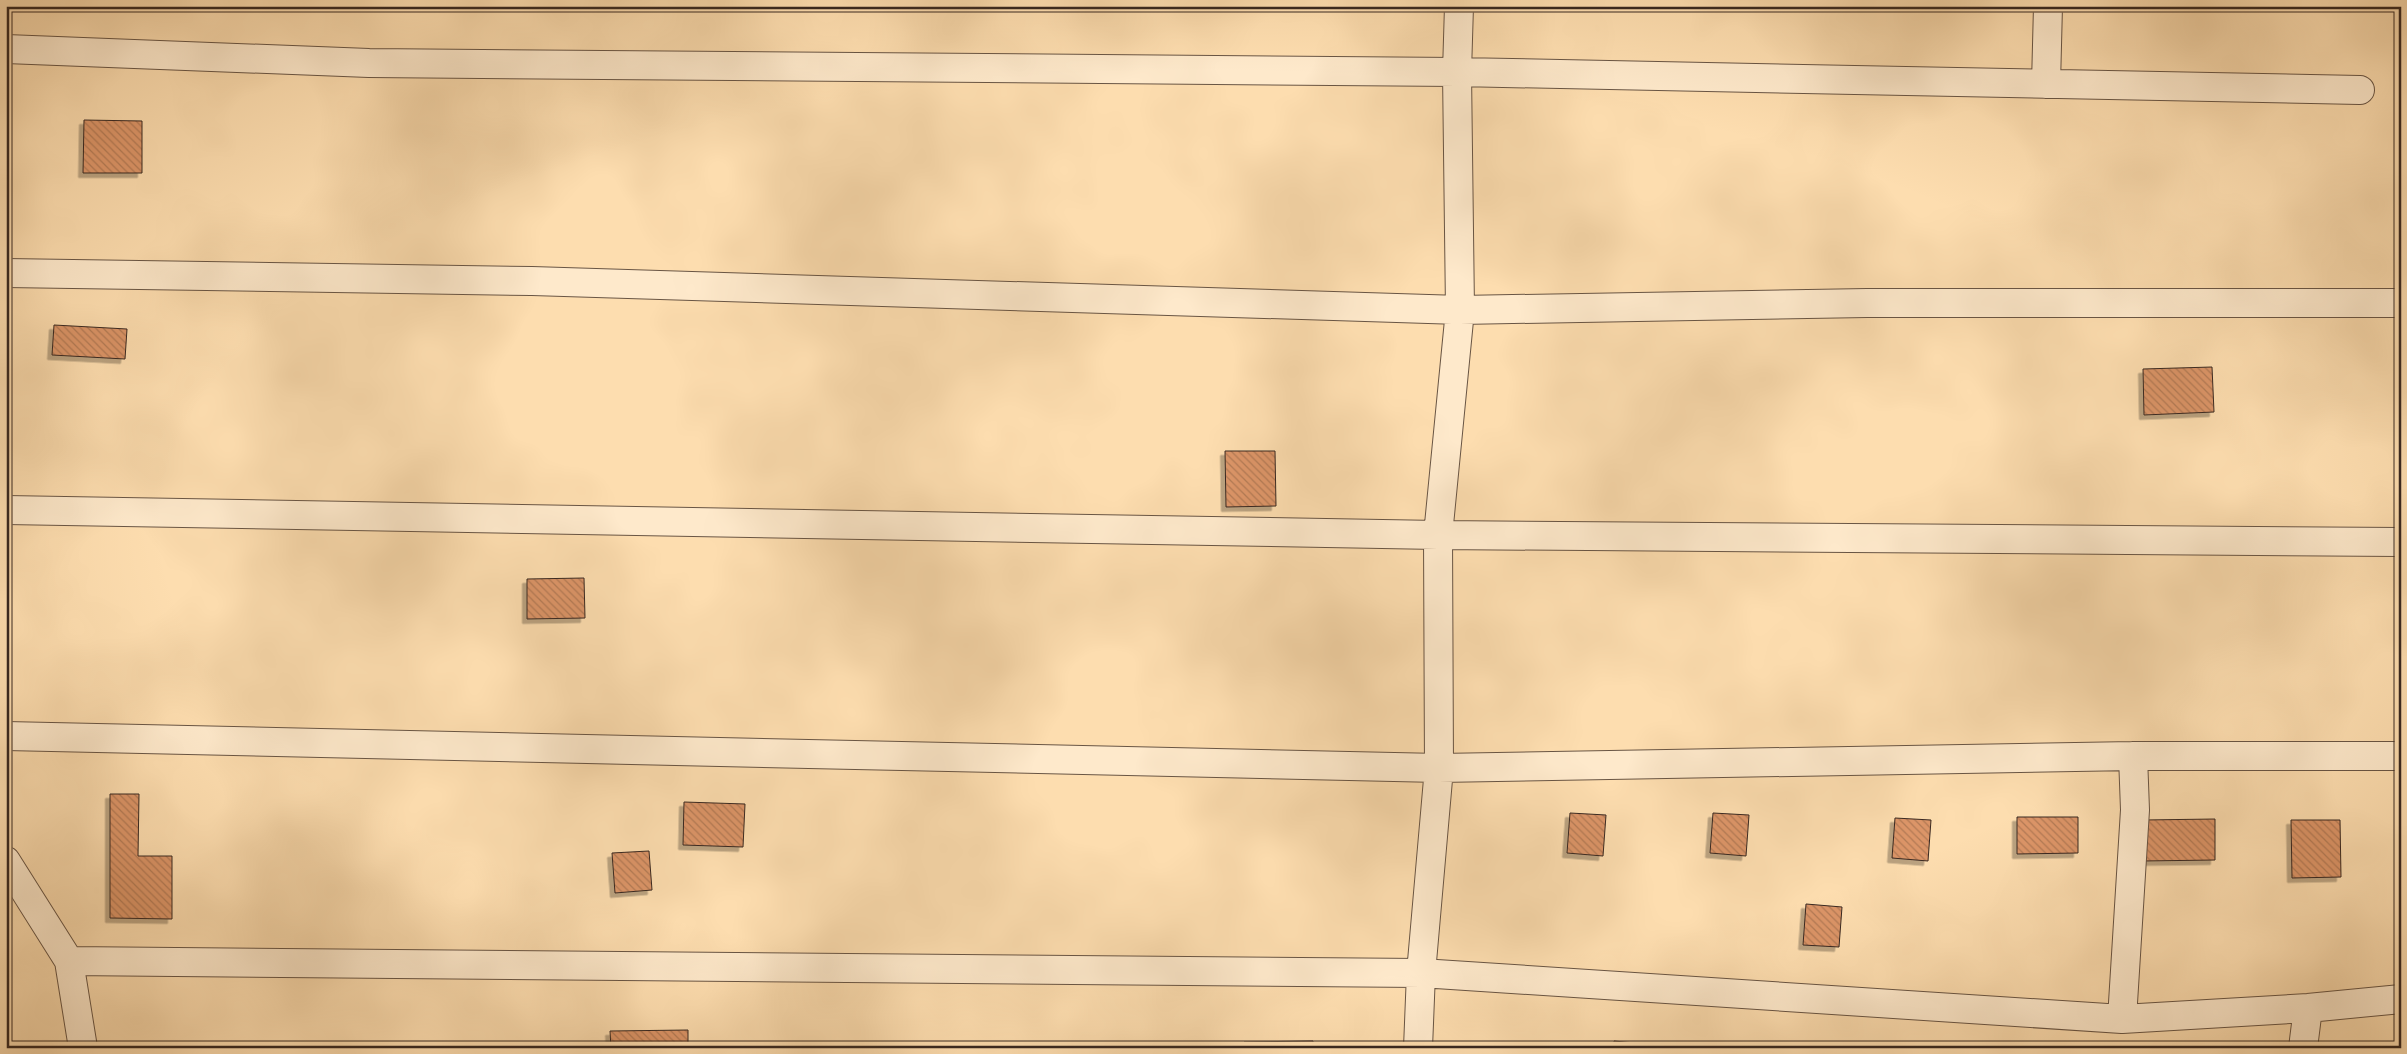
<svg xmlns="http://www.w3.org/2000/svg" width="2407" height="1054" viewBox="0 0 2407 1054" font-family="'IM FELL Great Primer',serif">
<defs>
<pattern id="building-back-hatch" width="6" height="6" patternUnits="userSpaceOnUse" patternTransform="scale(1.25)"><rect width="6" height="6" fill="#dc9568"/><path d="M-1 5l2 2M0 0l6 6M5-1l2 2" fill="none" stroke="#b37a55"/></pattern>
<filter id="shadow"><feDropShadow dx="-4.5" dy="4.5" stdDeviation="0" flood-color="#0004"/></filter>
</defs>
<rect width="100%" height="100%" fill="#fdddaf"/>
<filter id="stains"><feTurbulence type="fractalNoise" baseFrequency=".004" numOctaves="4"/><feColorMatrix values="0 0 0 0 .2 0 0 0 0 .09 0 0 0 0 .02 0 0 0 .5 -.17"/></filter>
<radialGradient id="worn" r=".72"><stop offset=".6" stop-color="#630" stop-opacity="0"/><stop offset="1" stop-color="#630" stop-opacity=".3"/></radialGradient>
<path fill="url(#building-back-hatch)" stroke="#382820" filter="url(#shadow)" d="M 84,120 L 142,121 L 142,173 L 83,173 Z
M 54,325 L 127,329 L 125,359 L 52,355 Z
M 2212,367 L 2214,412 L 2144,415 L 2143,369 Z
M 1225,451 L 1275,451 L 1276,506 L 1226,507 Z
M 584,578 L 585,618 L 527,619 L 527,579 Z
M 110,794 L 139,794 L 138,856 L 172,856 L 172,919 L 110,918 Z
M 684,802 L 745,804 L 743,847 L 683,845 Z
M 1570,813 L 1606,815 L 1603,856 L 1567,853 Z
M 1713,813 L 1749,815 L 1746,856 L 1710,853 Z
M 2017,817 L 2078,817 L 2078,853 L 2017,854 Z
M 1895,818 L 1931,820 L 1928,861 L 1892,858 Z
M 2215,819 L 2215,860 L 2143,861 L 2143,820 Z
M 2291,820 L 2340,820 L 2341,877 L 2292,878 Z
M 649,851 L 652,890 L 615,893 L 612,853 Z
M 1806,904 L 1842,907 L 1839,947 L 1803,945 Z
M 688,1030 L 688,1048 L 611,1048 L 610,1031 Z
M 1313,1041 L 1313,1048 L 1244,1048 L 1244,1042 Z
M 1614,1041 L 1686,1048 L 1614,1048 Z"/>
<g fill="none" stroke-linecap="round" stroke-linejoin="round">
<g stroke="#695544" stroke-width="30">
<path id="street" d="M 6,49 L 369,63 L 1457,72 L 2360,90
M 2046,84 L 2048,6
M 6,273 L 532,281 L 1460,310 L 1867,303 L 2394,303
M 6,510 L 1438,535 L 2401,542
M 6,736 L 1439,768 L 2133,756 L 2401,756
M 6,861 L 69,961 L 83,1048
M 69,961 L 1421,973 L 2122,1019 L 2308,1008 L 2401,999
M 2122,1019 L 2135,810 L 2133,756
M 1418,1048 L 1421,973 L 1439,768 L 1438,535 L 1460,310 L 1457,72 L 1459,6
M 2303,1048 L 2308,1008"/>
</g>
<use href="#street" stroke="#fee9cb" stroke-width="28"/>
</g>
<rect width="2407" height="1054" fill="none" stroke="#fdddaf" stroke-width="25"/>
<rect x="8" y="8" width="2392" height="1039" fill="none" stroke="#382820" stroke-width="2.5"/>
<rect x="12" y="12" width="2382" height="1029" fill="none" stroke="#382820"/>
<rect width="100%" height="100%" filter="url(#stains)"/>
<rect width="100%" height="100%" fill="url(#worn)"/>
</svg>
